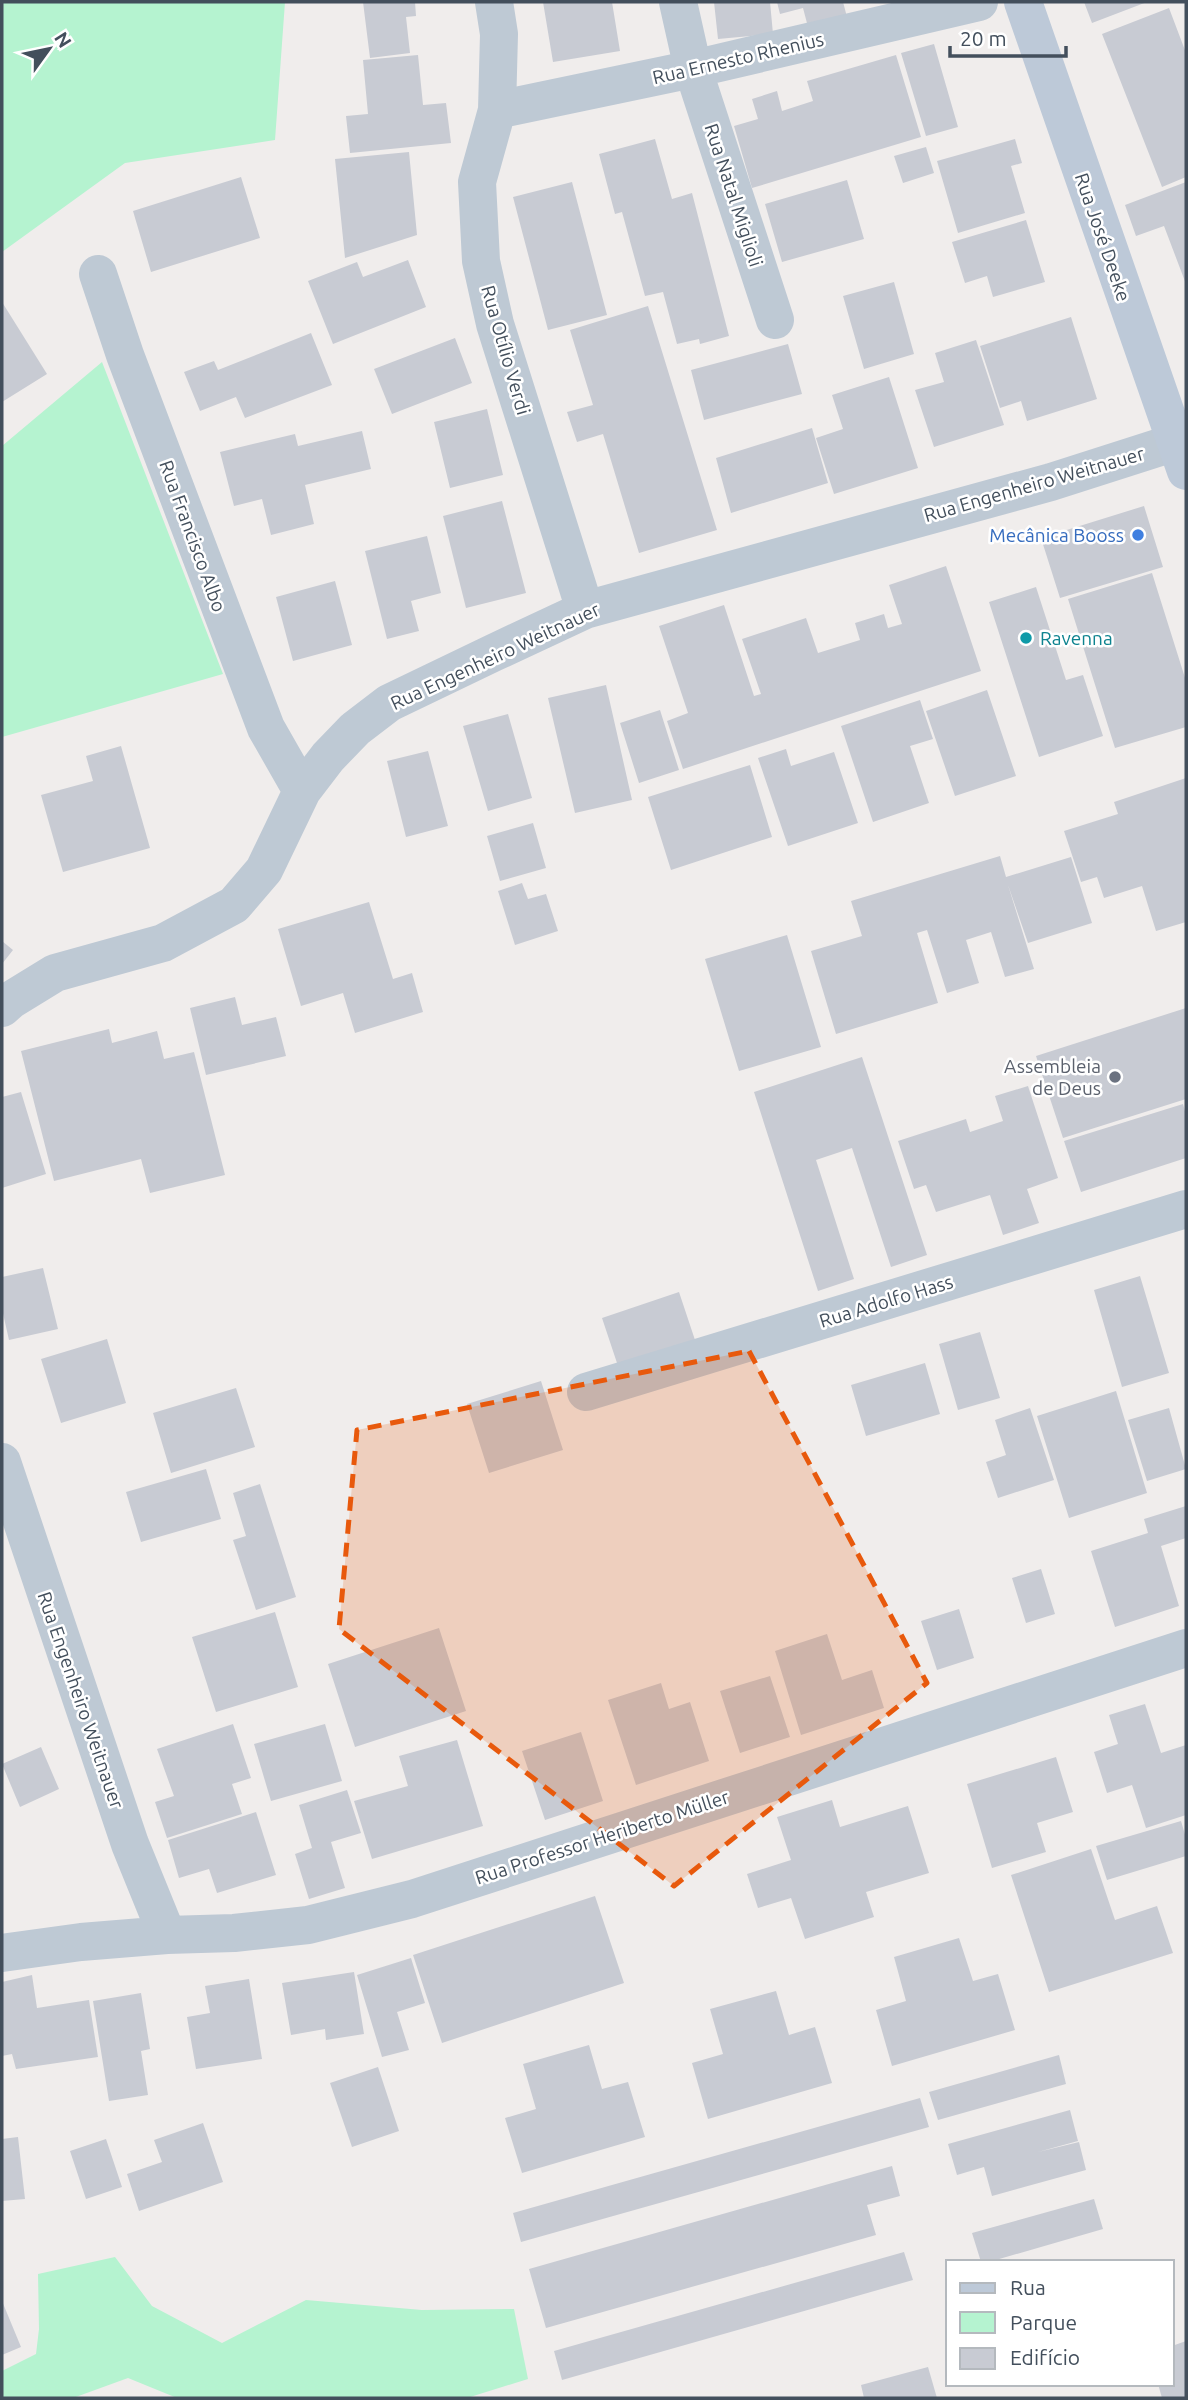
<svg xmlns="http://www.w3.org/2000/svg" width="1188" height="2400" viewBox="0 0 1188 2400" font-family="Ubuntu,sans-serif">
<rect width="100%" height="100%" fill="#f0edec"/>
<path fill="#b5f3d0" d="M 2,2 L 285,2 L 275,140 L 125,163 L 2,252 Z
M 102,362 L 223,674 L 2,737 L 2,446 Z
M 115,2257 L 152,2306 L 222,2343 L 306,2300 L 422,2310 L 514,2309 L 528,2379 L 467,2398 L 177,2398 L 128,2378 L 73,2398 L 2,2398 L 2,2371 L 36,2354 L 39,2329 L 38,2274 Z"/>
<path fill="#c8cbd3" d="M 363,2 L 415,2 L 416,16 L 406,17 L 410,53 L 370,58 Z
M 543,2 L 612,2 L 620,51 L 553,62 Z
M 714,2 L 770,2 L 773,34 L 718,39 Z
M 777,2 L 843,2 L 847,17 L 808,27 L 803,8 L 780,14 Z
M 1084,2 L 1147,2 L 1092,23 Z
M 1169,8 L 1186,53 L 1186,177 L 1162,187 L 1102,34 Z
M 934,44 L 958,127 L 926,136 L 901,53 Z
M 418,55 L 423,105 L 446,103 L 451,143 L 350,153 L 346,116 L 368,114 L 363,60 Z
M 896,55 L 921,137 L 752,188 L 734,126 L 758,119 L 752,99 L 777,91 L 782,111 L 813,101 L 807,81 Z
M 655,139 L 672,199 L 692,193 L 729,336 L 700,344 L 699,339 L 677,344 L 663,292 L 645,296 L 622,212 L 615,214 L 599,154 Z
M 1015,139 L 1022,163 L 1011,166 L 1025,213 L 958,233 L 937,161 Z
M 926,147 L 934,173 L 903,183 L 894,156 Z
M 409,152 L 417,235 L 345,258 L 335,159 Z
M 241,177 L 260,238 L 151,272 L 133,211 Z
M 847,180 L 864,239 L 782,262 L 765,204 Z
M 572,182 L 607,315 L 548,330 L 513,197 Z
M 1186,182 L 1186,284 L 1164,226 L 1136,236 L 1125,205 Z
M 1026,220 L 1045,282 L 993,297 L 987,276 L 965,283 L 952,242 Z
M 408,260 L 426,307 L 333,344 L 308,281 L 357,262 L 363,277 Z
M 894,282 L 914,354 L 864,369 L 843,296 Z
M 2,302 L 47,374 L 2,402 Z
M 648,306 L 717,530 L 639,553 L 603,434 L 577,442 L 567,412 L 593,405 L 570,330 Z
M 1071,317 L 1097,399 L 1027,421 L 1021,401 L 1000,408 L 980,346 Z
M 311,333 L 332,385 L 245,418 L 236,397 L 200,411 L 184,372 L 214,361 L 218,370 Z
M 455,338 L 472,383 L 392,414 L 374,369 Z
M 976,340 L 1004,425 L 934,447 L 915,390 L 944,382 L 935,353 Z
M 788,344 L 802,394 L 704,420 L 691,370 Z
M 889,377 L 918,468 L 834,494 L 816,438 L 843,429 L 832,395 Z
M 487,409 L 503,475 L 450,488 L 434,422 Z
M 812,428 L 828,483 L 731,513 L 716,458 Z
M 362,431 L 371,469 L 305,485 L 314,524 L 271,535 L 262,499 L 234,506 L 220,452 L 295,434 L 298,446 Z
M 502,501 L 526,593 L 466,608 L 443,516 Z
M 1144,506 L 1163,567 L 1060,598 L 1041,538 Z
M 427,536 L 441,593 L 411,601 L 419,631 L 387,639 L 365,551 Z
M 946,566 L 981,671 L 683,769 L 667,721 L 688,713 L 659,626 L 724,605 L 754,696 L 761,694 L 742,639 L 806,618 L 818,653 L 860,640 L 855,623 L 884,614 L 888,628 L 902,624 L 889,585 Z
M 1152,573 L 1186,681 L 1186,727 L 1115,748 L 1068,599 Z
M 335,581 L 352,645 L 293,661 L 276,597 Z
M 1036,587 L 1066,680 L 1083,675 L 1103,736 L 1039,757 L 989,602 Z
M 606,685 L 632,800 L 575,813 L 548,698 Z
M 987,690 L 1016,776 L 955,796 L 926,711 Z
M 920,700 L 933,739 L 910,746 L 929,803 L 873,822 L 841,726 Z
M 660,710 L 679,770 L 639,783 L 620,723 Z
M 508,714 L 532,798 L 488,811 L 463,726 Z
M 121,746 L 150,848 L 63,872 L 41,795 L 93,781 L 86,756 Z
M 786,749 L 791,766 L 834,752 L 858,823 L 788,846 L 758,758 Z
M 428,751 L 448,826 L 406,837 L 387,761 Z
M 750,765 L 772,837 L 671,870 L 648,797 Z
M 1186,778 L 1186,922 L 1156,931 L 1142,886 L 1104,898 L 1097,877 L 1081,882 L 1064,831 L 1118,814 L 1114,802 Z
M 533,823 L 546,868 L 500,881 L 487,836 Z
M 1000,856 L 1006,877 L 1071,857 L 1092,923 L 1028,943 L 1008,885 L 1034,969 L 1005,977 L 991,932 L 966,940 L 979,983 L 947,993 L 927,930 L 917,933 L 938,1003 L 836,1034 L 811,951 L 862,936 L 851,901 Z
M 522,883 L 528,899 L 546,894 L 558,931 L 515,945 L 498,891 Z
M 369,902 L 393,979 L 412,973 L 423,1012 L 355,1033 L 343,993 L 301,1006 L 278,929 Z
M 787,935 L 821,1047 L 739,1071 L 705,959 Z
M 2,941 L 13,950 L 2,964 Z
M 235,997 L 242,1025 L 276,1017 L 286,1056 L 206,1075 L 190,1008 Z
M 1186,1008 L 1186,1099 L 1063,1138 L 1036,1056 Z
M 109,1029 L 112,1043 L 157,1031 L 164,1059 L 194,1052 L 225,1175 L 150,1193 L 141,1159 L 54,1181 L 21,1051 Z
M 862,1057 L 927,1255 L 891,1267 L 852,1148 L 816,1160 L 854,1279 L 818,1291 L 754,1092 Z
M 1028,1086 L 1058,1178 L 1027,1189 L 1039,1223 L 1003,1235 L 990,1195 L 936,1212 L 926,1185 L 914,1189 L 898,1141 L 966,1119 L 970,1132 L 1003,1121 L 995,1096 Z
M 21,1092 L 46,1174 L 2,1188 L 2,1097 Z
M 1183,1104 L 1186,1115 L 1186,1158 L 1081,1192 L 1064,1141 Z
M 43,1268 L 58,1329 L 9,1340 L 2,1309 L 2,1277 Z
M 1140,1276 L 1169,1373 L 1122,1387 L 1094,1290 Z
M 679,1292 L 696,1343 L 619,1369 L 602,1318 Z
M 980,1332 L 1000,1398 L 958,1410 L 939,1344 Z
M 107,1339 L 126,1403 L 61,1423 L 41,1359 Z
M 925,1363 L 940,1414 L 866,1436 L 851,1385 Z
M 541,1381 L 563,1450 L 489,1473 L 467,1404 Z
M 236,1388 L 255,1447 L 171,1473 L 153,1413 Z
M 1116,1391 L 1147,1493 L 1069,1518 L 1037,1416 Z
M 1030,1408 L 1054,1480 L 998,1498 L 986,1462 L 1006,1455 L 995,1420 Z
M 1169,1408 L 1186,1469 L 1147,1481 L 1128,1420 Z
M 206,1469 L 221,1519 L 141,1542 L 126,1492 Z
M 260,1484 L 296,1597 L 256,1610 L 233,1540 L 246,1536 L 233,1493 Z
M 1186,1506 L 1186,1538 L 1161,1546 L 1179,1606 L 1115,1627 L 1091,1551 L 1148,1533 L 1144,1519 Z
M 1041,1569 L 1055,1614 L 1026,1623 L 1012,1578 Z
M 959,1609 L 974,1658 L 937,1670 L 921,1621 Z
M 275,1612 L 298,1687 L 216,1712 L 192,1637 Z
M 439,1628 L 466,1711 L 355,1747 L 328,1664 Z
M 827,1634 L 842,1680 L 872,1670 L 884,1708 L 801,1735 L 775,1651 Z
M 770,1676 L 790,1737 L 740,1753 L 720,1691 Z
M 661,1683 L 669,1709 L 690,1702 L 709,1761 L 636,1785 L 608,1700 Z
M 1145,1704 L 1161,1753 L 1186,1745 L 1186,1815 L 1146,1828 L 1132,1785 L 1107,1793 L 1094,1752 L 1118,1744 L 1109,1715 Z
M 233,1724 L 251,1778 L 232,1784 L 242,1814 L 167,1838 L 155,1802 L 174,1796 L 157,1749 Z
M 325,1724 L 342,1781 L 271,1801 L 254,1744 Z
M 581,1732 L 603,1801 L 545,1820 L 522,1751 Z
M 457,1740 L 483,1826 L 372,1859 L 354,1801 L 408,1786 L 399,1756 Z
M 41,1747 L 59,1789 L 20,1807 L 2,1764 Z
M 1056,1757 L 1073,1812 L 1037,1823 L 1046,1852 L 992,1868 L 967,1784 Z
M 347,1790 L 361,1833 L 331,1842 L 345,1888 L 309,1899 L 295,1854 L 312,1848 L 299,1805 Z
M 832,1800 L 840,1827 L 908,1806 L 929,1873 L 866,1892 L 874,1917 L 805,1939 L 791,1898 L 758,1908 L 747,1874 L 791,1860 L 777,1817 Z
M 256,1812 L 276,1875 L 217,1893 L 209,1869 L 179,1878 L 168,1840 Z
M 1181,1821 L 1186,1838 L 1186,1856 L 1107,1880 L 1096,1846 Z
M 1091,1849 L 1115,1920 L 1157,1906 L 1173,1953 L 1049,1992 L 1011,1875 Z
M 595,1896 L 624,1983 L 442,2043 L 413,1955 Z
M 959,1938 L 973,1981 L 998,1974 L 1015,2030 L 892,2066 L 876,2010 L 906,2001 L 894,1957 Z
M 411,1958 L 425,2003 L 397,2012 L 409,2050 L 382,2057 L 357,1975 Z
M 354,1972 L 364,2034 L 326,2040 L 325,2029 L 291,2035 L 282,1983 Z
M 32,1975 L 37,2008 L 89,2000 L 98,2057 L 16,2069 L 12,2054 L 2,2056 L 2,1982 Z
M 249,1979 L 262,2059 L 196,2069 L 187,2017 L 210,2013 L 205,1986 Z
M 776,1991 L 789,2035 L 815,2027 L 832,2083 L 708,2119 L 692,2063 L 723,2054 L 710,2009 Z
M 141,1993 L 150,2049 L 141,2051 L 148,2095 L 109,2101 L 93,2001 Z
M 589,2045 L 602,2089 L 628,2082 L 645,2137 L 522,2173 L 505,2118 L 536,2109 L 523,2064 Z
M 1059,2055 L 1066,2084 L 938,2120 L 929,2092 Z
M 378,2067 L 399,2131 L 352,2147 L 330,2083 Z
M 920,2098 L 929,2127 L 521,2242 L 513,2213 Z
M 1070,2110 L 1078,2141 L 1038,2152 L 1079,2142 L 1086,2170 L 992,2196 L 984,2167 L 957,2175 L 948,2144 Z
M 203,2123 L 223,2182 L 139,2211 L 127,2174 L 162,2162 L 154,2140 Z
M 18,2137 L 25,2199 L 2,2201 L 2,2139 Z
M 106,2139 L 122,2187 L 86,2199 L 70,2151 Z
M 892,2166 L 900,2196 L 867,2205 L 876,2235 L 546,2328 L 529,2269 Z
M 1094,2199 L 1103,2229 L 989,2262 L 981,2262 L 972,2233 Z
M 904,2252 L 913,2280 L 562,2380 L 554,2351 Z
M 2,2301 L 21,2347 L 2,2355 Z
M 1186,2341 L 1186,2398 L 1162,2398 L 1158,2384 L 1172,2384 L 1172,2346 Z
M 928,2367 L 937,2398 L 864,2398 L 861,2385 Z"/>
<g fill="none" stroke-linecap="round" stroke-linejoin="round">
<path stroke="#bec9d4" stroke-width="38" d="M 494,2 L 499,34 L 497,110 L 477,182 L 481,261 L 495,324 L 585,610
M 678,2 L 693,69 L 775,320
M 497,110 L 693,69 L 979,2
M 98,274 L 125,355 L 266,728 L 302,791
M 2,1008 L 11,1000 L 55,973 L 163,943 L 234,905 L 264,870 L 302,791 L 328,757 L 355,729 L 389,703 L 493,653 L 585,610 L 1051,482 L 1176,442
M 586,1392 L 1186,1209
M 2,1462 L 130,1844 L 167,1935
M 2,1953 L 81,1942 L 167,1935 L 234,1933 L 308,1925 L 412,1899 L 1186,1648"/>
<path stroke="#bdc9d8" stroke-width="38" d="M 1023,2 L 1186,471"/>
</g>
<path fill="#e8590c" fill-opacity="0.2" stroke="#e8590c" stroke-width="5" stroke-dasharray="14 9" stroke-linejoin="round" d="M 749,1351 L 927,1683 L 674,1886 L 339,1629 L 357,1430 Z"/>
<circle fill="#3f7fe0" stroke="#fff" stroke-width="2.5" cx="1138" cy="535" r="7"/>
<circle fill="#0f9aa8" stroke="#fff" stroke-width="2.5" cx="1026" cy="638" r="7"/>
<circle fill="#6b7280" stroke="#fff" stroke-width="2.5" cx="1115" cy="1077" r="7"/>
<g text-anchor="middle" dominant-baseline="central" stroke-width="5" stroke-linejoin="round" paint-order="stroke">
<g font-size="19" fill="#434f5c" stroke="#fff">
<text transform="translate(738 58) rotate(-13)">Rua Ernesto Rhenius</text>
<text transform="translate(734 195) rotate(72)">Rua Natal Miglioli</text>
<text transform="translate(1103 237) rotate(71)">Rua José Deeke</text>
<text transform="translate(506 350) rotate(74)">Rua Otílio Verdi</text>
<text transform="translate(1034 484) rotate(-16)">Rua Engenheiro Weitnauer</text>
<text transform="translate(193 536) rotate(70)">Rua Francisco Albo</text>
<text transform="translate(495 656) rotate(-25)">Rua Engenheiro Weitnauer</text>
<text transform="translate(886 1301) rotate(-17)">Rua Adolfo Hass</text>
<text transform="translate(81 1700) rotate(71)">Rua Engenheiro Weitnauer</text>
<text transform="translate(602 1837) rotate(-18)">Rua Professor Heriberto Müller</text>
</g>
<g font-size="19" fill="#366cbe" stroke="#fff" text-anchor="end">
<text x="1124" y="535">Mecânica Booss</text>
</g>
<g font-size="19" fill="#0d838f" stroke="#fff" text-anchor="start">
<text x="1040" y="638">Ravenna</text>
</g>
<g font-size="19" fill="#5b616d" stroke="#fff" text-anchor="end">
<text x="1101" y="1066">Assembleia<tspan x="1101" dy="22">de Deus</tspan></text>
</g>
</g>
<rect width="1188" height="2400" fill="none" stroke="#434f5c" stroke-width="7"/>
<rect x="946" y="2260" width="228" height="126" fill="#ffffff" stroke="#b4b9be" stroke-width="2"/>
<rect x="960" y="2283" width="35" height="10" fill="#bdc9d8" stroke="#b4b9be" stroke-width="2"/>
<text x="1010" y="2295" font-size="21" fill="#434f5c">Rua</text>
<rect x="960" y="2312" width="35" height="21" fill="#b5f3d0" stroke="#b4b9be" stroke-width="2"/>
<text x="1010" y="2330" font-size="21" fill="#434f5c">Parque</text>
<rect x="960" y="2348" width="35" height="21" fill="#c8cbd3" stroke="#b4b9be" stroke-width="2"/>
<text x="1010" y="2365" font-size="21" fill="#434f5c">Edifício</text>
<g transform="translate(49 49) rotate(57)" stroke="#ffffff" stroke-width="5" paint-order="stroke">
<path d="M0-5L12 26L0 18L-12 26Z" fill="#434f5c"/>
<text y="-10" font-size="19" font-weight="bold" text-anchor="middle" fill="#434f5c">N</text>
</g>
<path d="M950 46v10h116v-10" fill="none" stroke="#434f5c" stroke-width="3.5"/>
<text x="960" y="46" font-size="21" fill="#434f5c" stroke="#ffffff" stroke-width="5" paint-order="stroke">20 m</text>
</svg>
